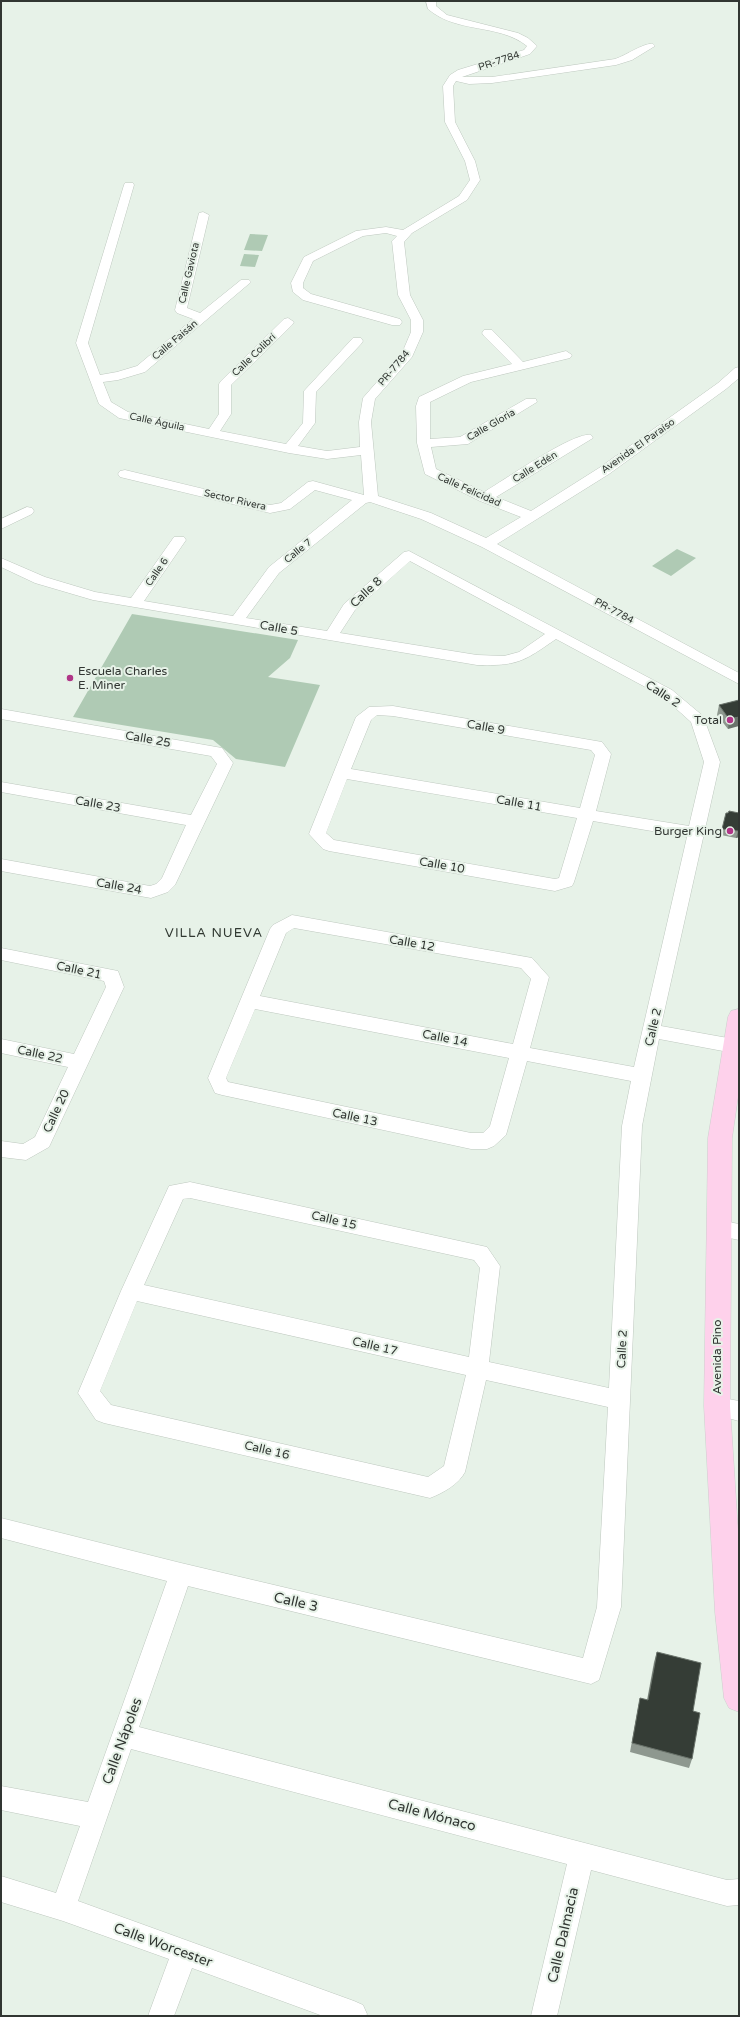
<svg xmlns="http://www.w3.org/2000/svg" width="740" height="2017" viewBox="0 0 740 2017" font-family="'Varela Round',sans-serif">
<rect width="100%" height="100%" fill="#e7f2e8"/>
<path fill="#afcab4" d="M 250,234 L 268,235 L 262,251 L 244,250 Z
M 244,254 L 259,255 L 255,267 L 240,266 Z
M 677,549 L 696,558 L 671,576 L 652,566 Z
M 132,614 L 298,640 L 290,658 L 268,677 L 320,685 L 285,767 L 236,759 L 213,740 L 73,717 Z"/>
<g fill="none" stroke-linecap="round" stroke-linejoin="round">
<g stroke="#bec8bf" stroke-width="1">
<path id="minor" d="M 426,1 L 436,1 L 436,6 L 447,15 L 518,33 L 528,38 L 537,46 L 530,54 L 462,77 L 492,77 L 615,59 C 625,56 645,42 653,44 L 655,46 L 632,60 L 616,65 L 492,83 L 469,84 L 456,81 L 453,86 L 455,122 L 475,161 L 480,180 L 467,200 L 412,233 L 404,242 L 410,295 L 423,320 L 423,332 L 412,357 L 375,399 L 371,422 L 378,496 L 431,513 L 486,538 L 521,517 L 480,501 L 425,474 L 417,443 L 416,406 L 419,397 L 463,376 L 512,364 L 484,336 L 482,333 L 484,330 L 492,330 L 523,362 L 566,351 L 572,355 L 570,358 L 471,382 L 430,402 L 430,439 L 460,437 L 526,399 L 536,399 L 537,402 L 468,444 L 431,447 L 436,469 L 484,492 C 503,481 574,431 591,435 L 593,438 L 496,497 L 531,511 L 599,468 L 718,383 L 735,368 L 739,367 L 739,378 L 726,389 L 609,474 L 497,544 L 739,673 L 739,684 L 482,547 L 421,519 L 370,502 L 366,503 L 279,573 L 246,618 L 327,631 L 344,604 L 404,552 L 409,551 L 672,690 L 703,716 L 720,762 L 661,1026 L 739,1040 L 739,1054 L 659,1039 L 642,1126 L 621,1607 L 599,1680 L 591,1684 L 188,1586 L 139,1727 L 727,1880 L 739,1879 L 739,1905 L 727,1906 L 591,1870 L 557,2016 L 531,2016 L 567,1864 L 131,1749 L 78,1901 L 354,2001 L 363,2005 L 367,2014 L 366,2016 L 323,2016 L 192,1968 L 174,2016 L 148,2016 L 169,1959 L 63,1921 L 1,1902 L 1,1876 L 56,1893 L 80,1826 L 1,1810 L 1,1786 L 88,1802 L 167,1581 L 1,1538 L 1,1518 L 181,1563 L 583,1658 L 597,1607 L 608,1407 L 486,1380 L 465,1472 C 459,1484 443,1493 430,1498 L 104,1423 L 96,1420 L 78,1393 L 121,1291 L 169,1186 L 190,1182 L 487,1247 L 500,1266 L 489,1362 L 609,1388 L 622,1126 L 631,1081 L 527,1061 L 506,1135 L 494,1146 L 487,1149 L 471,1149 L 222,1095 L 215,1093 L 208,1078 L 270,929 L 273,925 L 292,915 L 532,958 L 549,977 L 530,1048 L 634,1067 L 687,837 L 593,821 L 574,882 L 572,886 L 555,891 L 329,851 L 323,849 L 309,834 L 356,717 L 369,707 L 393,706 L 602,742 L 611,754 L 596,811 L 689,826 L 704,762 L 691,722 L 662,696 L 556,639 C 523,662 517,666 477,665 L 93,600 L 35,583 L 1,567 L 1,558 L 45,577 L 95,592 L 131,598 L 174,537 L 184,537 L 186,540 L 144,601 L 233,616 L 269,567 L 352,500 L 315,490 L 290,509 L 270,513 L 120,477 L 118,474 L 120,471 L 125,470 L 270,505 L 281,503 L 308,482 L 313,481 L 364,495 L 361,455 L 327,459 L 289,453 L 119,418 L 99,404 L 76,343 L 124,185 L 125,183 L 133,183 L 134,185 L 88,343 L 100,375 L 117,372 L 137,366 L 193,319 L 177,313 L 175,310 L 199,213 L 203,212 L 209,215 L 187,308 L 200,313 L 241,280 L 249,280 L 251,282 L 145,372 L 118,380 L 103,382 L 111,402 L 128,412 L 209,429 L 219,414 L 219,384 L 221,381 L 284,319 L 288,318 L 294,322 L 292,325 L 231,385 L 231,414 L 220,431 L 286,444 L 303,423 L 304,391 L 353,338 L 361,338 L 363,341 L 361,344 L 316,392 L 315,423 L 298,446 L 327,451 L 360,447 L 359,422 L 363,398 L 402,353 L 411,332 L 411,320 L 398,295 L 392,241 L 397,236 L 386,233 L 363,236 L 313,261 L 303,283 L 303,288 L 311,294 L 400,319 L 402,322 L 400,325 L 392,325 L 303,300 L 293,292 L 291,283 L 304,257 L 356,231 L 386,227 L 403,230 L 459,196 L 470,180 L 465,161 L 445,122 L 443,86 L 450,75 L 458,70 L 524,50 L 527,46 C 498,23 457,34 428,9 ZM 410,561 L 545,634 L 519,652 L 504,656 L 477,655 L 340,633 L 355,610 ZM 377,715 L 393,716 L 591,750 L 595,755 L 580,808 L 351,769 L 371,720 ZM 347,779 L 577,818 L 559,878 L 555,879 L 334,840 L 326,833 ZM 294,928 L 521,968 L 531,979 L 513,1044 L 260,996 L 286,933 ZM 255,1009 L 509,1058 L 490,1126 L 483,1133 L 471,1133 L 228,1082 L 226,1078 ZM 190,1198 L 474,1260 L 480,1268 L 469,1357 L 144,1285 L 183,1199 ZM 137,1301 L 466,1375 L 444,1466 L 428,1477 L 111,1405 L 100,1391 Z
M 27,507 L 32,508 L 34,511 L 32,514 L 1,529 L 1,519 Z
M 1,709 L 222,748 L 233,763 L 175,885 L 168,892 L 151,898 L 1,871 L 1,859 L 150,886 L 156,884 L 162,878 L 186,825 L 1,792 L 1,782 L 191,815 L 217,764 L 211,756 L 1,719 Z
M 1,948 L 118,971 L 124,987 L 49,1147 L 26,1160 L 1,1157 L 1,1141 L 23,1144 L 35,1137 L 68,1067 L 1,1053 L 1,1039 L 74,1054 L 106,987 L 104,981 L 1,960 Z
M 718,1220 L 739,1224 L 739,1240 L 711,1234 L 708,1228 L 711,1222 Z
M 717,1397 L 739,1401 L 739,1421 L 709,1413 L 706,1406 L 709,1399 Z"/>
</g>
<g stroke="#cecfce" stroke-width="1">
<path id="major" d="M 739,1009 L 739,1090 L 732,1138 L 730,1406 L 739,1546 L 739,1712 L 729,1708 L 724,1698 L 715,1612 L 704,1406 L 708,1138 L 728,1017 L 731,1011 Z"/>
</g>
<use href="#minor" fill="#fff" fill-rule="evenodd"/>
<use href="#major" fill="#fed1eb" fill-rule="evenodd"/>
</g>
<path fill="#8e988f" d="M 739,700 L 728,729 L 717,715 L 719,705 Z
M 739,813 L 739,837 L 736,838 L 721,835 L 722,829 Z
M 657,1652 L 693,1711 L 692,1759 L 689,1768 L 630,1752 L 638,1708 L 640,1698 L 647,1700 L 654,1662 Z"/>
<path fill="#6a736b" d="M 739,717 L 739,726 L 728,729 L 729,719 Z
M 738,831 L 739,831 L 739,837 L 736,838 Z"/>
<path fill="#353d36" stroke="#6a736b" d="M 739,700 L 739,717 L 729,719 L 719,705 Z
M 729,811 L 739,813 L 739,831 L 738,831 L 722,829 L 726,813 L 728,813 Z
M 657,1652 L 701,1663 L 693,1711 L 700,1713 L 692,1759 L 632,1743 L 640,1698 L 648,1700 Z"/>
<g fill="#b03587" stroke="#e7f2e8" stroke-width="1.5">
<circle cx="70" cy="678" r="4"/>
<circle cx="730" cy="720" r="4"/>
<circle cx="730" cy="831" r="4"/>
</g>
<g text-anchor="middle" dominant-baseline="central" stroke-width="4" stroke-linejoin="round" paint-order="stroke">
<g font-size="10" fill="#313632" stroke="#e7f2e8">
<text transform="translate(499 61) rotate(-18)">PR-7784</text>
<text transform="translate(189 273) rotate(-77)">Calle Gaviota</text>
<text transform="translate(175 340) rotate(-40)">Calle Faisán</text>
<text transform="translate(254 355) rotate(-44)">Calle Colibrí</text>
<text transform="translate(394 368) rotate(-50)">PR-7784</text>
<text transform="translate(157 422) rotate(12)">Calle Águila</text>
<text transform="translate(491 425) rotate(-30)">Calle Gloria</text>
<text transform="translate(638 446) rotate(-35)">Avenida El Paraíso</text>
<text transform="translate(535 467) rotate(-32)">Calle Edén</text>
<text transform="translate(469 490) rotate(24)">Calle Felicidad</text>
<text transform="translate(235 500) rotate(13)">Sector Rivera</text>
<text transform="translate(298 551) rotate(-39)">Calle 7</text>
<text transform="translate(157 572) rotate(-55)">Calle 6</text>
<text transform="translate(614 611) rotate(28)">PR-7784</text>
</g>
<g font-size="12" fill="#313632" stroke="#e7f2e8">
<text transform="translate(366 592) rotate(-43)">Calle 8</text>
<text transform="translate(279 628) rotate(10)">Calle 5</text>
<text transform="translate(663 694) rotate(33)">Calle 2</text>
<text transform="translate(486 727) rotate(10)">Calle 9</text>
<text transform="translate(148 739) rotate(10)">Calle 25</text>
<text transform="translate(519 803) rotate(10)">Calle 11</text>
<text transform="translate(98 804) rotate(10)">Calle 23</text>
<text transform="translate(442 865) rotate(10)">Calle 10</text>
<text transform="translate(119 886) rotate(10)">Calle 24</text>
<text transform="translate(412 943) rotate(10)">Calle 12</text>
<text transform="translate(79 970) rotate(12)">Calle 21</text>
<text transform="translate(653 1027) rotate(-77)">Calle 2</text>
<text transform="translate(445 1038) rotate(11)">Calle 14</text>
<text transform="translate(40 1054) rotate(12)">Calle 22</text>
<text transform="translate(56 1111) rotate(-65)">Calle 20</text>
<text transform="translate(355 1117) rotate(12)">Calle 13</text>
<text transform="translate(334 1220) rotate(13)">Calle 15</text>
<text transform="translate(375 1346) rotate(13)">Calle 17</text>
<text transform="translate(622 1349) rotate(-87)">Calle 2</text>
<text transform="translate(717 1357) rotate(-90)">Avenida Pino</text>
<text transform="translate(267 1450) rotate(13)">Calle 16</text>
</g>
<g font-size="12" fill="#313632" stroke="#e7f2e8" text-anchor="end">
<text x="78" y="671" text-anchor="start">Escuela Charles<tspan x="78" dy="14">E. Miner</tspan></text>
<text x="722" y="720">Total</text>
<text x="722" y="831">Burger King</text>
</g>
<g font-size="13" letter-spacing="1" fill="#313932" stroke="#e7f2e8">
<text x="214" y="933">VILLA NUEVA</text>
</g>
<g font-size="14" fill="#313632" stroke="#e7f2e8">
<text transform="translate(296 1602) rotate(13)">Calle 3</text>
<text transform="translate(122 1741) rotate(-70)">Calle Nápoles</text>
<text transform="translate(432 1815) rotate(15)">Calle Mónaco</text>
<text transform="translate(563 1935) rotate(-77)">Calle Dalmacia</text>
<text transform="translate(163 1945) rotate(20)">Calle Worcester</text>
</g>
</g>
<rect width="740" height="2017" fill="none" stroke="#313632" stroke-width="4"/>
</svg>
